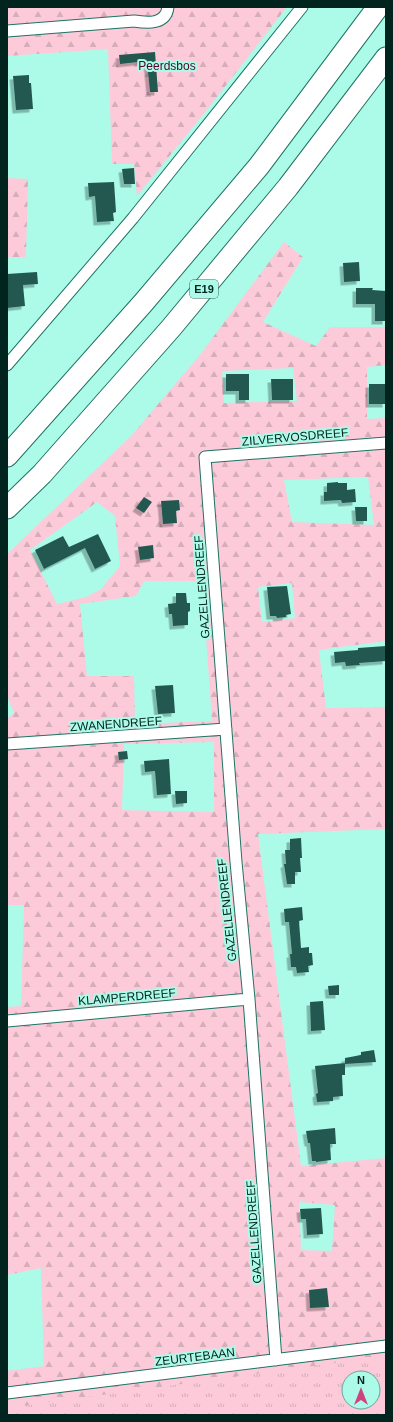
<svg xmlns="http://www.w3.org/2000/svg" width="393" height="1422" viewBox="0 0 393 1422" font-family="Arial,sans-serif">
<defs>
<pattern id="forest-firs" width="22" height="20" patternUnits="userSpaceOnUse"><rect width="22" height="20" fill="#fccad9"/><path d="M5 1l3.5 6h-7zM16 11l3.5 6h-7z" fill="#d6adba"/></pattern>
<pattern id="park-tufts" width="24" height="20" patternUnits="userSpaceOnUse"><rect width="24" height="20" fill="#fccad9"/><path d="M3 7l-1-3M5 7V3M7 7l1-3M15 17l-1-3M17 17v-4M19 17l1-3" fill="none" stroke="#d6adba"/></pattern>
<filter id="shadow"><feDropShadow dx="-3.5" dy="3.5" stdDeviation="0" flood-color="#0004"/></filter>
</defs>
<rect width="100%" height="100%" fill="#acfbe9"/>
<path fill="url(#forest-firs)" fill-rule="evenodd" d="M 7,7 L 287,7 L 206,111 L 137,196 L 134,164 L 112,164 L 108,49 L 7,56 Z
M 7,178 L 28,179 L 26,257 L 7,257 Z
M 284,242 L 303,257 L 263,322 L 316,346 L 330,327 L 386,327 L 386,365 L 367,367 L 367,419 L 386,418 L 386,641 L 319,650 L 326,708 L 386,707 L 386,829 L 258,834 L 301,1166 L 386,1158 L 386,1415 L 7,1415 L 7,1371 L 44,1366 L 41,1268 L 7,1275 L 7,1007 L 21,1006 L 24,905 L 7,905 L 7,719 L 14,713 L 7,696 L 7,554 L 131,436 L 199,356 ZM 293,368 L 297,401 L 224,403 L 222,371 ZM 368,477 L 374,525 L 292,522 L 284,480 ZM 97,502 L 115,516 L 120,566 L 101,589 L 86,597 L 57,604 L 30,550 ZM 144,581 L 202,581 L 212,721 L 135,724 L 134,676 L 87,676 L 80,604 L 136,596 ZM 292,583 L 295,618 L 262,622 L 258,587 ZM 214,742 L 214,812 L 122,810 L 124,744 ZM 299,1202 L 335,1205 L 332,1251 L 301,1250 ZM 349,1378 L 373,1378 L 373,1402 L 349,1402 Z"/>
<path fill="url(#park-tufts)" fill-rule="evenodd" d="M 386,1356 L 386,1415 L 7,1415 L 7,1408 ZM 349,1378 L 373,1378 L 373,1402 L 349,1402 Z"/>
<path fill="#21594f" filter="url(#shadow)" d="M 155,52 L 158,92 L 150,92 L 147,61 L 120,64 L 119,55 Z
M 29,75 L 29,83 L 31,83 L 33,109 L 16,110 L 13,76 Z
M 134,168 L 135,184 L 124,184 L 122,169 Z
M 114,182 L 116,212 L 113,213 L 114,221 L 97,222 L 95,196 L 89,197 L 88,183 Z
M 359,262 L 360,281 L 344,282 L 343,263 Z
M 37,272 L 38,284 L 23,285 L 25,306 L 7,308 L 7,274 Z
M 356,288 L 373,288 L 372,290 L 386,291 L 386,321 L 375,321 L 375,304 L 356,304 Z
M 226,374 L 249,374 L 249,400 L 239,400 L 239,391 L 226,391 Z
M 271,379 L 293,379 L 293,400 L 272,400 Z
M 369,384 L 386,384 L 386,404 L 369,404 Z
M 338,482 L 338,483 L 347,483 L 347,490 L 355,489 L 356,502 L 342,503 L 341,500 L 324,501 L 324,492 L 327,492 L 327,483 Z
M 144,497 L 152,502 L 144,513 L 136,508 Z
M 179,500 L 180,510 L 176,511 L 177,523 L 163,524 L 161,501 Z
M 355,507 L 367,507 L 367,521 L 356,521 Z
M 98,534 L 111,561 L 95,569 L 85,548 L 44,569 L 35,550 L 63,536 L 69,547 Z
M 153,545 L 154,558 L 140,560 L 138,547 Z
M 287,586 L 291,614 L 286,615 L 286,617 L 277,618 L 276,616 L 270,616 L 267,587 Z
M 176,593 L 186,593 L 187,603 L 190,603 L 190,611 L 188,612 L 188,625 L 173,626 L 172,614 L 169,614 L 168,604 L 176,603 Z
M 386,646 L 386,661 L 359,663 L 360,665 L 346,666 L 345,662 L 335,663 L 334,652 L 358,650 L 358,648 Z
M 173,685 L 175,713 L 158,714 L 155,686 Z
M 127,751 L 128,759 L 119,760 L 118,752 Z
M 169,759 L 171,794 L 157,795 L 155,771 L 145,772 L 144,761 Z
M 175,791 L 187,791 L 187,803 L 176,804 Z
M 301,838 L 302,858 L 300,858 L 301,872 L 295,872 L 295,884 L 287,884 L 284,864 L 286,864 L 285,850 L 290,850 L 290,839 Z
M 302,907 L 303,920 L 299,921 L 301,948 L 309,947 L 309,953 L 312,953 L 313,965 L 308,966 L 309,972 L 297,973 L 296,967 L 291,967 L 290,954 L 292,954 L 289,922 L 285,922 L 284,909 Z
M 339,985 L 339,995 L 329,995 L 328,986 Z
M 323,1001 L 325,1030 L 311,1031 L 310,1002 Z
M 374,1050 L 376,1062 L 345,1064 L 345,1058 L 361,1055 L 361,1052 Z
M 345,1063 L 345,1075 L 342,1075 L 343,1096 L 333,1097 L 333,1101 L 317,1102 L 316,1094 L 318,1093 L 315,1066 Z
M 335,1128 L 336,1144 L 330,1144 L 331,1160 L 316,1162 L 316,1161 L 312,1161 L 310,1143 L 308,1143 L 306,1131 Z
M 321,1208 L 323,1234 L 307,1235 L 306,1219 L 301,1219 L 300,1209 Z
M 327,1288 L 329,1307 L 310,1308 L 309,1290 Z"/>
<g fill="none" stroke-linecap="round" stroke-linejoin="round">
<g stroke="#1e7364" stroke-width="13">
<path id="minor" d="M 7,31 L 134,21 C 147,23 166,25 168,7
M 7,365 L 133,218 L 302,7
M 7,744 L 226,729
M 7,1021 L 249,999
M 276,1360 L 249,999 L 236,862 L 205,457 L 386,443
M 7,1393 L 386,1346"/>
</g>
<g stroke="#1e7364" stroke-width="23">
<path id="motorway" d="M 7,456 L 144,302 L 259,166 L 378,7
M 7,508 L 42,474 L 171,328 L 288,187 L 386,58"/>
</g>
<use href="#minor" stroke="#fff" stroke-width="11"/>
<use href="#motorway" stroke="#fff" stroke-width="21"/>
</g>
<g text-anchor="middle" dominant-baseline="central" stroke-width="4" stroke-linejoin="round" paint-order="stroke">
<rect fill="#acfbe9" stroke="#35645b" stroke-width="1" x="190" y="280" width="28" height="18" rx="3"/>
<g font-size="11" font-weight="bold" fill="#02241e">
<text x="204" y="289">E19</text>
</g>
<g font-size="12" fill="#51052a" stroke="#acfbe9">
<text x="167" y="66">Peerdsbos</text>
</g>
<g font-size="12" fill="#02241e" stroke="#acfbe9">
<text transform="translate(295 437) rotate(-5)">ZILVERVOSDREEF</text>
<text transform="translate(202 587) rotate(-94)">GAZELLENDREEF</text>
<text transform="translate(116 724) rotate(-4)">ZWANENDREEF</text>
<text transform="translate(227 910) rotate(-96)">GAZELLENDREEF</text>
<text transform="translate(127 997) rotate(-5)">KLAMPERDREEF</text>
<text transform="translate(254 1232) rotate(-94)">GAZELLENDREEF</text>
<text transform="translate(195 1357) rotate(-7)">ZEURTEBAAN</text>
</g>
</g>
<rect width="393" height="1422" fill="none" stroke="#02241e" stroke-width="16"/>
<g transform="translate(361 1390)"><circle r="19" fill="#acfbe9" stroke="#68a598"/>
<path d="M0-3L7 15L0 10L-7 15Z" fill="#ce457e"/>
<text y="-6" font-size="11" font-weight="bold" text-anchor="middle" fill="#02241e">N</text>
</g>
</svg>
